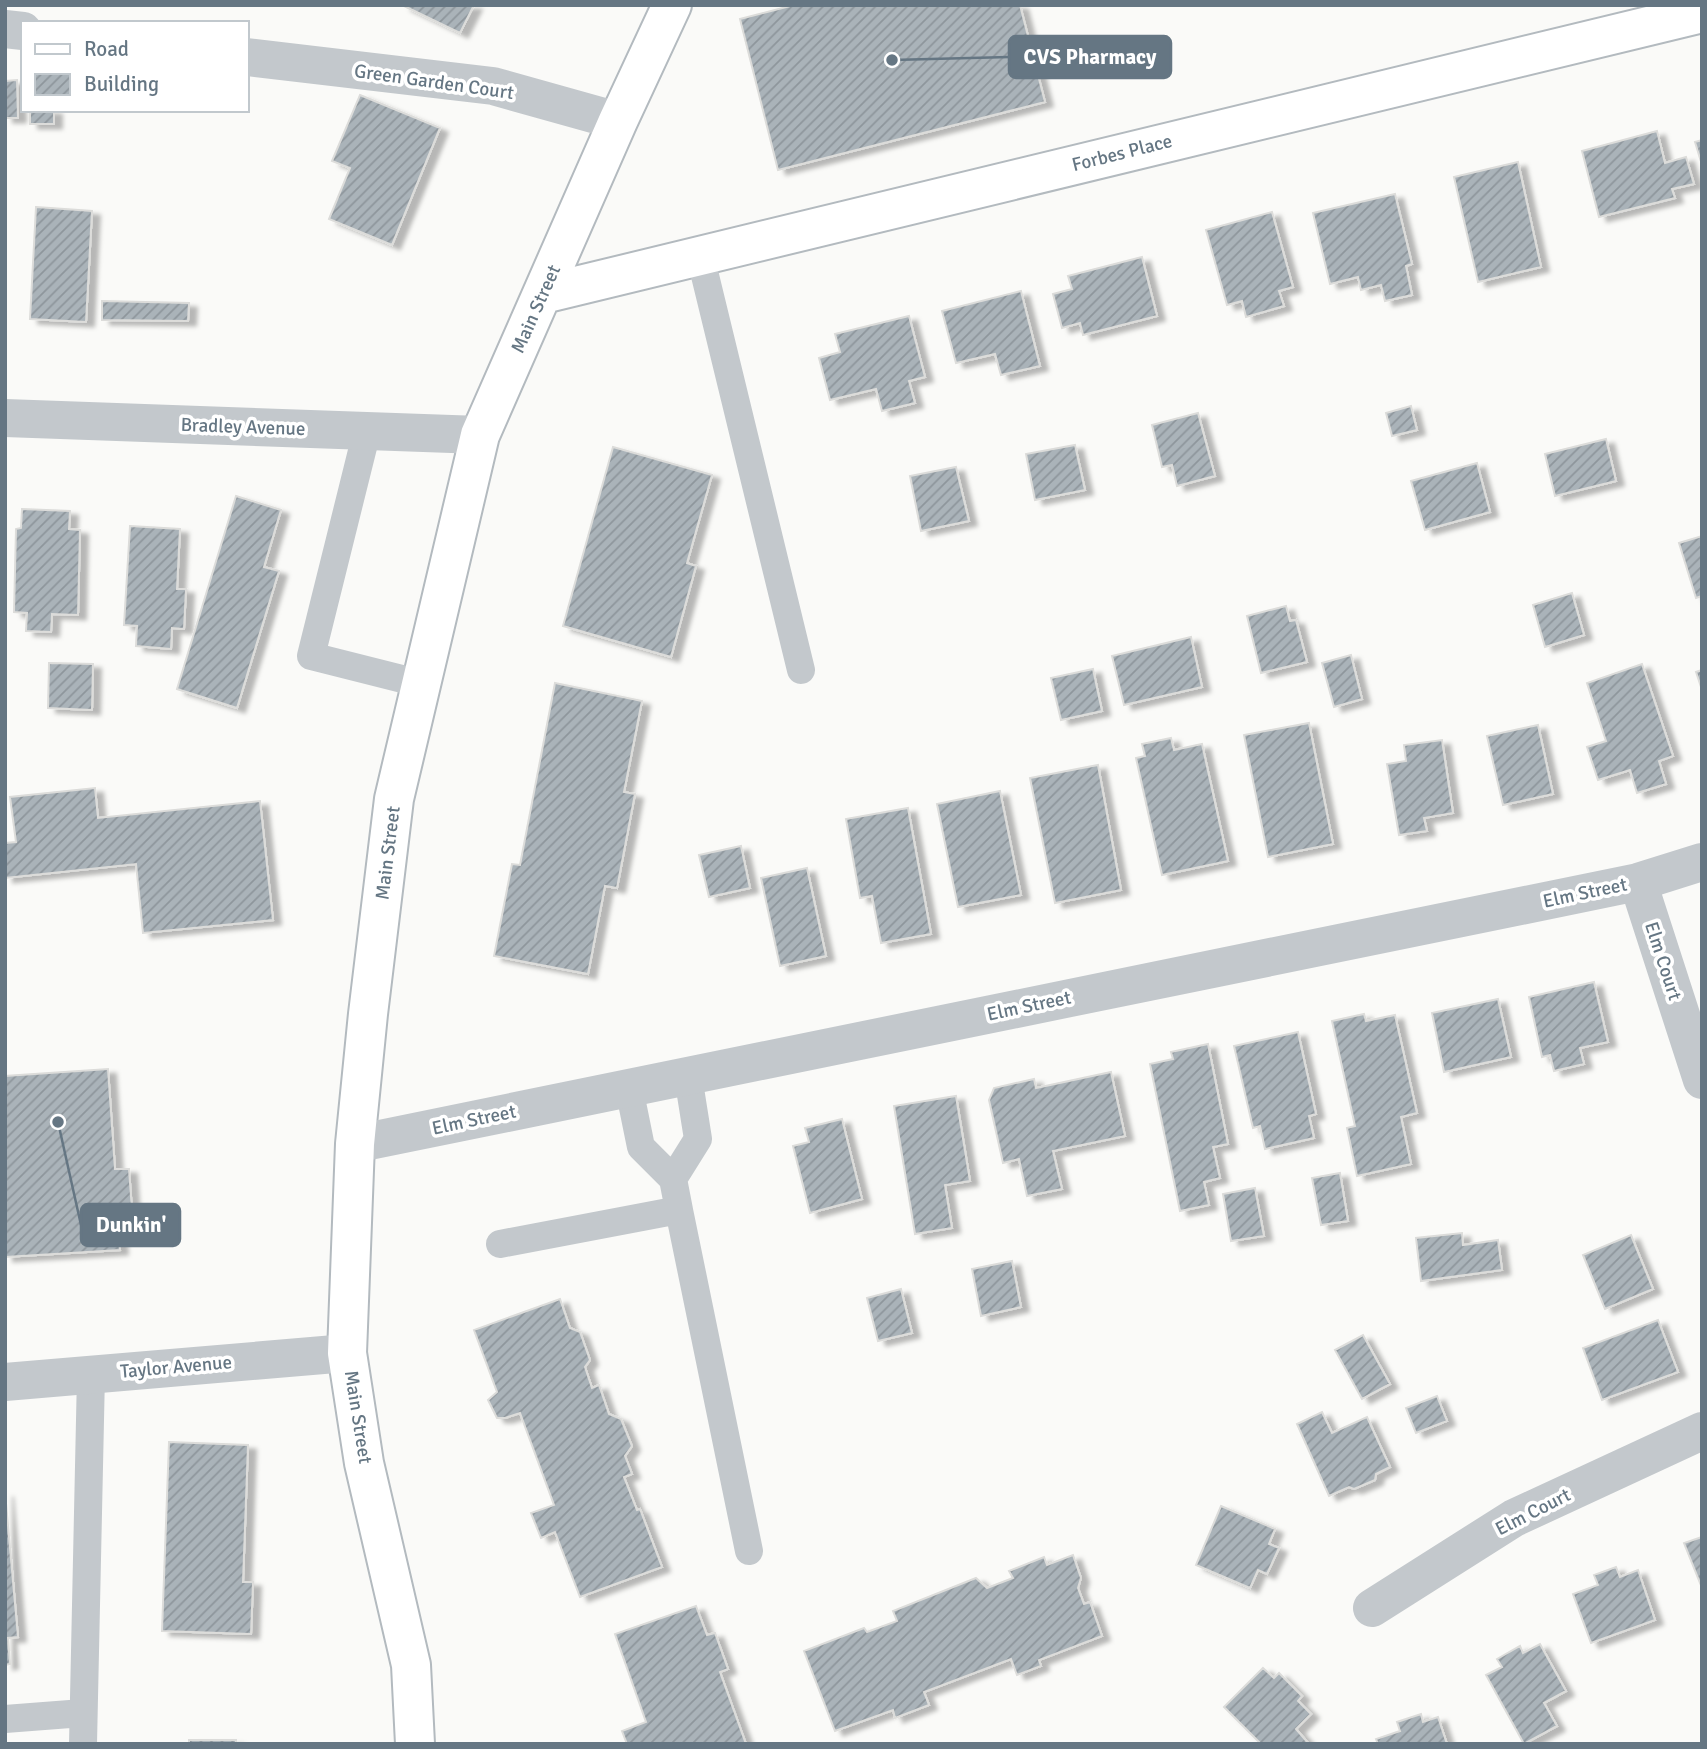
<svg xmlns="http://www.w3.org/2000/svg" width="1707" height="1749" viewBox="0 0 1707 1749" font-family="Signika,sans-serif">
<defs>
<pattern id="building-hatch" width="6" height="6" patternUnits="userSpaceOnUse" patternTransform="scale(1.75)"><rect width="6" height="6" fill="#aab3b9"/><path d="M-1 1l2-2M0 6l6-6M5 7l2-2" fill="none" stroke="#8e969c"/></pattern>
<filter id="shadow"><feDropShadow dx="8" dy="4.5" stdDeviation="2" flood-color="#0004"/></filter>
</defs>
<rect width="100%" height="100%" fill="#fafaf8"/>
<path fill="url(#building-hatch)" stroke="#dcdcda" stroke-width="2" filter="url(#shadow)" d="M 402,5 L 474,5 L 460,33 Z
M 794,5 L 1020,5 L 1045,102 L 778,170 L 740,19 Z
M 17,80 L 18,118 L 5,118 L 5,81 Z
M 360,95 L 440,128 L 392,245 L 329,219 L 350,168 L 332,161 Z
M 30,110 L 54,110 L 54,124 L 30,124 Z
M 1657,131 L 1665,163 L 1686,157 L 1694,184 L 1672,189 L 1675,198 L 1599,217 L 1582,151 Z
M 1702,140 L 1702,165 L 1695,142 Z
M 1518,162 L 1541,267 L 1478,282 L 1454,177 Z
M 1395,194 L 1412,264 L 1406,266 L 1412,295 L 1385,301 L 1381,285 L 1361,290 L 1358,277 L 1330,284 L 1313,213 Z
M 36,207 L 92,211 L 86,322 L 30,319 Z
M 1272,212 L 1293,287 L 1279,291 L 1284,306 L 1246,317 L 1242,301 L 1227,305 L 1206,230 Z
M 1142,257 L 1157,316 L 1083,335 L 1080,323 L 1062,328 L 1053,294 L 1072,289 L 1068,276 Z
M 1021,291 L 1040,366 L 1001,375 L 995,354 L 956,363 L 942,311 Z
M 102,301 L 189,303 L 188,321 L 102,320 Z
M 909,316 L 925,377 L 909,381 L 915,403 L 882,411 L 876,389 L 830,400 L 819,358 L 840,352 L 835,334 Z
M 1411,406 L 1417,430 L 1392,436 L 1386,413 Z
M 1198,413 L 1215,476 L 1177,486 L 1172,465 L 1162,467 L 1152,425 Z
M 1606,439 L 1616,481 L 1555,496 L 1545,454 Z
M 1075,445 L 1085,490 L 1035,500 L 1026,454 Z
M 613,447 L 712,475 L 687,563 L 696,566 L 671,657 L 563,626 Z
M 1477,463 L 1490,512 L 1425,530 L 1411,481 Z
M 956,467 L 969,521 L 921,531 L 910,476 Z
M 236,496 L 281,510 L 264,567 L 279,571 L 237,708 L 177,689 Z
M 22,509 L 70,511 L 69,529 L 80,530 L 78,615 L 52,614 L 51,632 L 26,631 L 27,613 L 14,612 L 16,529 L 21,528 Z
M 130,526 L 180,529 L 177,589 L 186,589 L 184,629 L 172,628 L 171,649 L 136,646 L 137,626 L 124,625 Z
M 1702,536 L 1702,596 L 1696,598 L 1679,543 Z
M 1572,593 L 1584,635 L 1545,647 L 1533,605 Z
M 1286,606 L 1290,621 L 1296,620 L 1307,662 L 1261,673 L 1247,616 Z
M 1191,637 L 1202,687 L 1124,705 L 1112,656 Z
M 1351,655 L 1362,699 L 1334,707 L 1322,663 Z
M 49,663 L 93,664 L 92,710 L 48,708 Z
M 1642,664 L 1673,756 L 1659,761 L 1666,784 L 1637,793 L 1630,770 L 1598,780 L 1587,747 L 1606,741 L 1587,683 Z
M 1093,669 L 1102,711 L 1061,720 L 1051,678 Z
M 1702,670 L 1702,690 L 1696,672 Z
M 555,683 L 642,701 L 624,792 L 635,794 L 617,888 L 605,886 L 588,974 L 494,956 L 512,864 L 520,865 Z
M 1309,723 L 1333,844 L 1268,857 L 1244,735 Z
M 1538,725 L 1553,794 L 1503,805 L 1487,736 Z
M 1171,738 L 1174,750 L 1202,744 L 1228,861 L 1162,875 L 1136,758 L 1145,756 L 1142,744 Z
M 1442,740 L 1453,813 L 1424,818 L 1427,831 L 1399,835 L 1387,764 L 1406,761 L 1404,745 Z
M 1098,765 L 1121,890 L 1055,903 L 1030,778 Z
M 95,788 L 98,818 L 260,801 L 273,920 L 143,933 L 136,864 L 5,878 L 5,843 L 16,842 L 10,797 Z
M 1000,791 L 1021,895 L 958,907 L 937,804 Z
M 908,808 L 931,934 L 881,943 L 872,896 L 860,898 L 846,819 Z
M 741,846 L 750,888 L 709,897 L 699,855 Z
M 807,868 L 826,956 L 780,966 L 761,878 Z
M 1594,982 L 1608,1042 L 1580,1048 L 1584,1064 L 1554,1071 L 1550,1055 L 1542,1057 L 1529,997 Z
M 1498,999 L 1511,1057 L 1444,1072 L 1432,1013 Z
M 1364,1014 L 1366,1021 L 1395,1015 L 1417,1113 L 1401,1117 L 1411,1164 L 1357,1176 L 1347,1128 L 1355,1126 L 1332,1021 Z
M 1298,1032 L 1316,1114 L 1309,1116 L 1314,1138 L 1265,1149 L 1260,1126 L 1253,1128 L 1234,1046 Z
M 1208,1044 L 1228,1144 L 1213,1147 L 1220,1178 L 1204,1182 L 1209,1205 L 1180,1211 L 1150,1064 L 1173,1059 L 1171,1052 Z
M 108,1069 L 115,1169 L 129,1169 L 134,1237 L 119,1238 L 120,1250 L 5,1257 L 5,1076 Z
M 1111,1072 L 1125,1136 L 1053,1151 L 1062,1189 L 1027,1196 L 1019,1159 L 1003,1163 L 989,1100 L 994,1088 L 1034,1079 L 1036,1088 Z
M 956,1096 L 970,1181 L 945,1185 L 952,1228 L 915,1234 L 894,1106 Z
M 842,1119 L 862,1199 L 810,1213 L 793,1146 L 809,1142 L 805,1128 Z
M 1340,1173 L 1348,1221 L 1321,1225 L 1312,1178 Z
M 1255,1188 L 1264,1236 L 1231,1241 L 1223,1194 Z
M 1462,1233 L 1463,1245 L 1498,1240 L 1502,1270 L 1421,1281 L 1416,1238 Z
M 1631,1235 L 1653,1289 L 1605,1309 L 1583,1255 Z
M 1012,1261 L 1021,1307 L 981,1316 L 972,1269 Z
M 901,1289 L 912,1333 L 878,1341 L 867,1298 Z
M 560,1299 L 570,1328 L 580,1332 L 590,1360 L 585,1367 L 592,1388 L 599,1385 L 609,1414 L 621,1419 L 632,1446 L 625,1456 L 632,1474 L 624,1477 L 637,1510 L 640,1509 L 662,1567 L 580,1597 L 555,1532 L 541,1538 L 531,1513 L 554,1505 L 520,1413 L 505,1418 L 497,1418 L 488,1400 L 497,1392 L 474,1330 Z
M 1658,1320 L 1678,1372 L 1602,1400 L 1583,1348 Z
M 1363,1335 L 1390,1384 L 1362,1399 L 1335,1350 Z
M 1437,1396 L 1447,1421 L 1416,1433 L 1406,1408 Z
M 1322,1412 L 1332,1433 L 1367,1417 L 1390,1467 L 1376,1474 L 1375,1480 L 1354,1489 L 1349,1487 L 1329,1496 L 1297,1424 Z
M 169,1442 L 248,1445 L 243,1582 L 253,1582 L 251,1634 L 162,1631 Z
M 5,1492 L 18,1637 L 8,1638 L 10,1664 L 5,1665 Z
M 1221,1506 L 1275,1529 L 1269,1544 L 1279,1548 L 1267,1574 L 1258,1570 L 1250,1588 L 1196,1565 Z
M 1702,1537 L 1702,1588 L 1684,1543 Z
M 1073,1555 L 1081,1578 L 1078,1588 L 1084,1604 L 1090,1602 L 1102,1636 L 1039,1660 L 1041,1666 L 1017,1675 L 1011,1659 L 924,1692 L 929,1705 L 895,1718 L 893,1710 L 835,1731 L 804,1651 L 864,1628 L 867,1632 L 897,1621 L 893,1611 L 976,1578 L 987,1588 L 1013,1578 L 1009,1571 L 1044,1557 L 1047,1565 Z
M 1616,1567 L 1620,1577 L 1638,1570 L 1655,1620 L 1591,1643 L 1573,1594 L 1598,1585 L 1594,1575 Z
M 696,1606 L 707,1635 L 715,1633 L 728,1669 L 720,1672 L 746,1744 L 627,1744 L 622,1731 L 646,1722 L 615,1634 Z
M 1540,1644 L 1566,1691 L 1544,1703 L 1557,1726 L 1524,1744 L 1486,1675 L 1502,1667 L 1497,1659 L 1520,1646 L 1523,1653 Z
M 1263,1668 L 1274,1678 L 1279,1673 L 1302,1696 L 1298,1701 L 1311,1714 L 1296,1729 L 1309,1744 L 1261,1744 L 1224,1707 Z
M 1421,1714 L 1423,1722 L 1438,1717 L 1447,1744 L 1378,1744 L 1376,1739 L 1400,1731 L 1397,1722 Z
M 189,1740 L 236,1740 L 236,1744 L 189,1744 Z"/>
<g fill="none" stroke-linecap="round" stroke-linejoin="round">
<g stroke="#b3babf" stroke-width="42">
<path id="secondary" d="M 543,294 L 1702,13
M 415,1744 L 411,1665 L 364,1463 L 347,1353 L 355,1144 L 368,1014 L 394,799 L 480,435 L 618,121 L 672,5"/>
</g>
<path stroke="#c3c8cc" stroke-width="28" d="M 700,255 L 801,670
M 367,431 L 311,656 L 422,684
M 673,1179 L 698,1139 L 688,1076
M 679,1210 L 749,1551
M 500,1244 L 679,1210 L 673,1179 L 641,1147 L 629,1088
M 5,1719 L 83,1713
M 83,1744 L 91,1374"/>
<path stroke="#c3c8cc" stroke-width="38" d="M 5,29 L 23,31
M 247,57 L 493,86 L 618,121
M 5,418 L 480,435
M 1638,882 L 1702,1080
M 355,1144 L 1638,882 L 1702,862
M 5,1382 L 347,1353
M 1372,1608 L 1514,1518 L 1702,1431"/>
<use href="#secondary" stroke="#fff" stroke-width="38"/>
</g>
<g text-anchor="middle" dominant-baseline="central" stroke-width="7" stroke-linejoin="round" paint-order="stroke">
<g font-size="19" fill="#657683" stroke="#fff">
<text transform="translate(434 82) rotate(8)">Green Garden Court</text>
<text transform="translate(1122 153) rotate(-14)">Forbes Place</text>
<text transform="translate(536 309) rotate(-66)">Main Street</text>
<text transform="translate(243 427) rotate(2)">Bradley Avenue</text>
<text transform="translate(388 853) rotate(-83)">Main Street</text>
<text transform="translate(1585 893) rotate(-12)">Elm Street</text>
<text transform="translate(1663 961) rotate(72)">Elm Court</text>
<text transform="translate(1029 1006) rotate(-12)">Elm Street</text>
<text transform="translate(474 1120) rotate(-12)">Elm Street</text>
<text transform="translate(176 1367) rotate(-5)">Taylor Avenue</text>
<text transform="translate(358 1417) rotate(81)">Main Street</text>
<text transform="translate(1533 1512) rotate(-27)">Elm Court</text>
</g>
</g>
<path fill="none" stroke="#657683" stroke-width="2.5" d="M892 60L1009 57M58 1122L81 1225"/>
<g fill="#657683" stroke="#fff" stroke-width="2.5">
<circle cx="892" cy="60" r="7"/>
<circle cx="58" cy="1122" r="7"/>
</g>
<g fill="#657683" stroke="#657683" stroke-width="2.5">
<rect x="1009" y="36" width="162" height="42" rx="7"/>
<rect x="81" y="1204" width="99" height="42" rx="7"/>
</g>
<g font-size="21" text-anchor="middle" font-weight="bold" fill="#fff">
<text x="1090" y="64">CVS Pharmacy</text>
<text x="131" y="1232">Dunkin'</text>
</g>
<rect width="1707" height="1749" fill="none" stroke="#657683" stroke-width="14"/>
<rect x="21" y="21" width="228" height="91" fill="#ffffff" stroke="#c1c8cd" stroke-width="2"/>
<rect x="35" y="44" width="35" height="10" fill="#ffffff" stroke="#c1c8cd" stroke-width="2"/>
<text x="84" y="56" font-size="21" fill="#657683">Road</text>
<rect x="35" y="74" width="35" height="21" fill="url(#building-hatch)" stroke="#c1c8cd" stroke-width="2"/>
<text x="84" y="91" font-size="21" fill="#657683">Building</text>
</svg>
